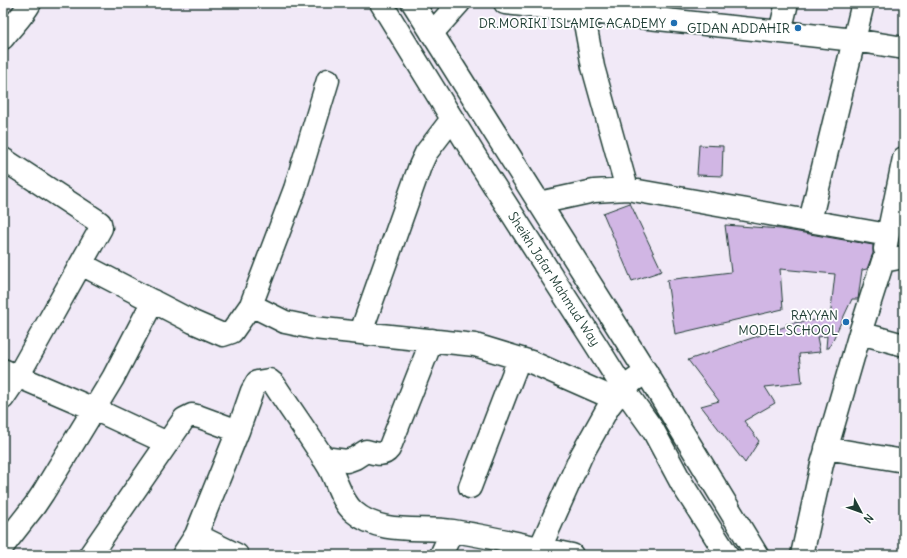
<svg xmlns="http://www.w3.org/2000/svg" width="907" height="558" viewBox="0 0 907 558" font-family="Delius,sans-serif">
<rect width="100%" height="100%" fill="#f1e9f7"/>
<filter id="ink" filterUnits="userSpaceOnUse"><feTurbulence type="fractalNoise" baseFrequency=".025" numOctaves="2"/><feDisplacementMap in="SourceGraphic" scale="8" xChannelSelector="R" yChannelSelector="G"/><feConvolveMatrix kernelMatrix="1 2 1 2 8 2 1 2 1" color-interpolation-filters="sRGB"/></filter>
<g filter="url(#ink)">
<path fill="#d1b6e4" stroke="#1f3d34" d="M 699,145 L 723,146 L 722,176 L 697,175 Z
M 630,203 L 662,271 L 632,281 L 603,213 Z
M 725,225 L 781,229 L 873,245 L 873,253 L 867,269 L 862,270 L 858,299 L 852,299 L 829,348 L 826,348 L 827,336 L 817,337 L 820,352 L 799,354 L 802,383 L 765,387 L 775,403 L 744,421 L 759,441 L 745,463 L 701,406 L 719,401 L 688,360 L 787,326 L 786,324 L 830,318 L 835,274 L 780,269 L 783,309 L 675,334 L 667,280 L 731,272 Z"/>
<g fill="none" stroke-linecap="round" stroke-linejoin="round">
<g stroke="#1f3d34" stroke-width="25">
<path id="minor" d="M 505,3 L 809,35 L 854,40 L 904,48
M 583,12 L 593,67 L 627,189
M 780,32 L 787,3
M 432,33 L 459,3
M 3,38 C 12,26 23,16 30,3
M 3,159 L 96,220 L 100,223 L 101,228 L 18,376 L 3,398
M 539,203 L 594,191 L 627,189 L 888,235
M 810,221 L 863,3
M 885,249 L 904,158
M 81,264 L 193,322 L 223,335 L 232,332 L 251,305 L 295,189 L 328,80
M 251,305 L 285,322 L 314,328 L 475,345 L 531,362 L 615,399
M 361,332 L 420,166 L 426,153 L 452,119
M 860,333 L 904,345
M 3,370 L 94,409 L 167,443
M 826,448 L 904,461
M 323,458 L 347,461 L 355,458 L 366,451 C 375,453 383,457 389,449 L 432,340
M 470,487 L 519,359
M 196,535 L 237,555
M 3,546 L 35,505 L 43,493 L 113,378 L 153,301
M 90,555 L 184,419 L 192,415 L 200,417 L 238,431
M 183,555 L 196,535 L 238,431 L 252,391 L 257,382 L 269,380 L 274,384 C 292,412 312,439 329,467 C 337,481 341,501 354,512 C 382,536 420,526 453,531 C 493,537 532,547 572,555
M 441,555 L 452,531
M 537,555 L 581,456 L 609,406 L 623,388 L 646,372
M 802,555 L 822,464 L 860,333 L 883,261 L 904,257"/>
</g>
<g stroke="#1f3d34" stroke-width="25">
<path id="major" d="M 381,3 L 475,156 L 598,348 L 623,388 L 653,430 L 682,484 L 727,555
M 413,3 L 646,372 L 757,555"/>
</g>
<use href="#minor" stroke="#fff" stroke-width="22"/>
<use href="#major" stroke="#fff" stroke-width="22"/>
</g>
</g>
<g fill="#1f6fb2" stroke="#fff" stroke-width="1.5">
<circle cx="674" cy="23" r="4"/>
<circle cx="798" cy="28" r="4"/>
<circle cx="846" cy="322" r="4"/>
</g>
<g text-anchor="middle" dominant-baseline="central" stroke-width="3.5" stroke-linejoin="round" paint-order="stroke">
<g font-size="13" fill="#1f3d34" stroke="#fff" text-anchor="end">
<text x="666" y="23">DR.MORIKI ISLAMIC ACADEMY</text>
<text x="790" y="28">GIDAN ADDAHIR</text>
<text x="838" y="315">RAYYAN<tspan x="838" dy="15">MODEL SCHOOL</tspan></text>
</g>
<g font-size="13" fill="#1f3d34" stroke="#fff">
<text transform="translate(554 279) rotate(57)">Sheikh Jafar Mahmud Way</text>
</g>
</g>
<rect width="907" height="558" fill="none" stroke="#fff" stroke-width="16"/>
<rect x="8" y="8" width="891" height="542" fill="none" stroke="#1f3d34" stroke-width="1.5" filter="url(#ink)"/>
<g transform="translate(861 512) rotate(131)" stroke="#ffffff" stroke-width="3" paint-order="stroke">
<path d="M0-3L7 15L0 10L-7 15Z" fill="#1f3d34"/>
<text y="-6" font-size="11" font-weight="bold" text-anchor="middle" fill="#1f3d34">N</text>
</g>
</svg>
